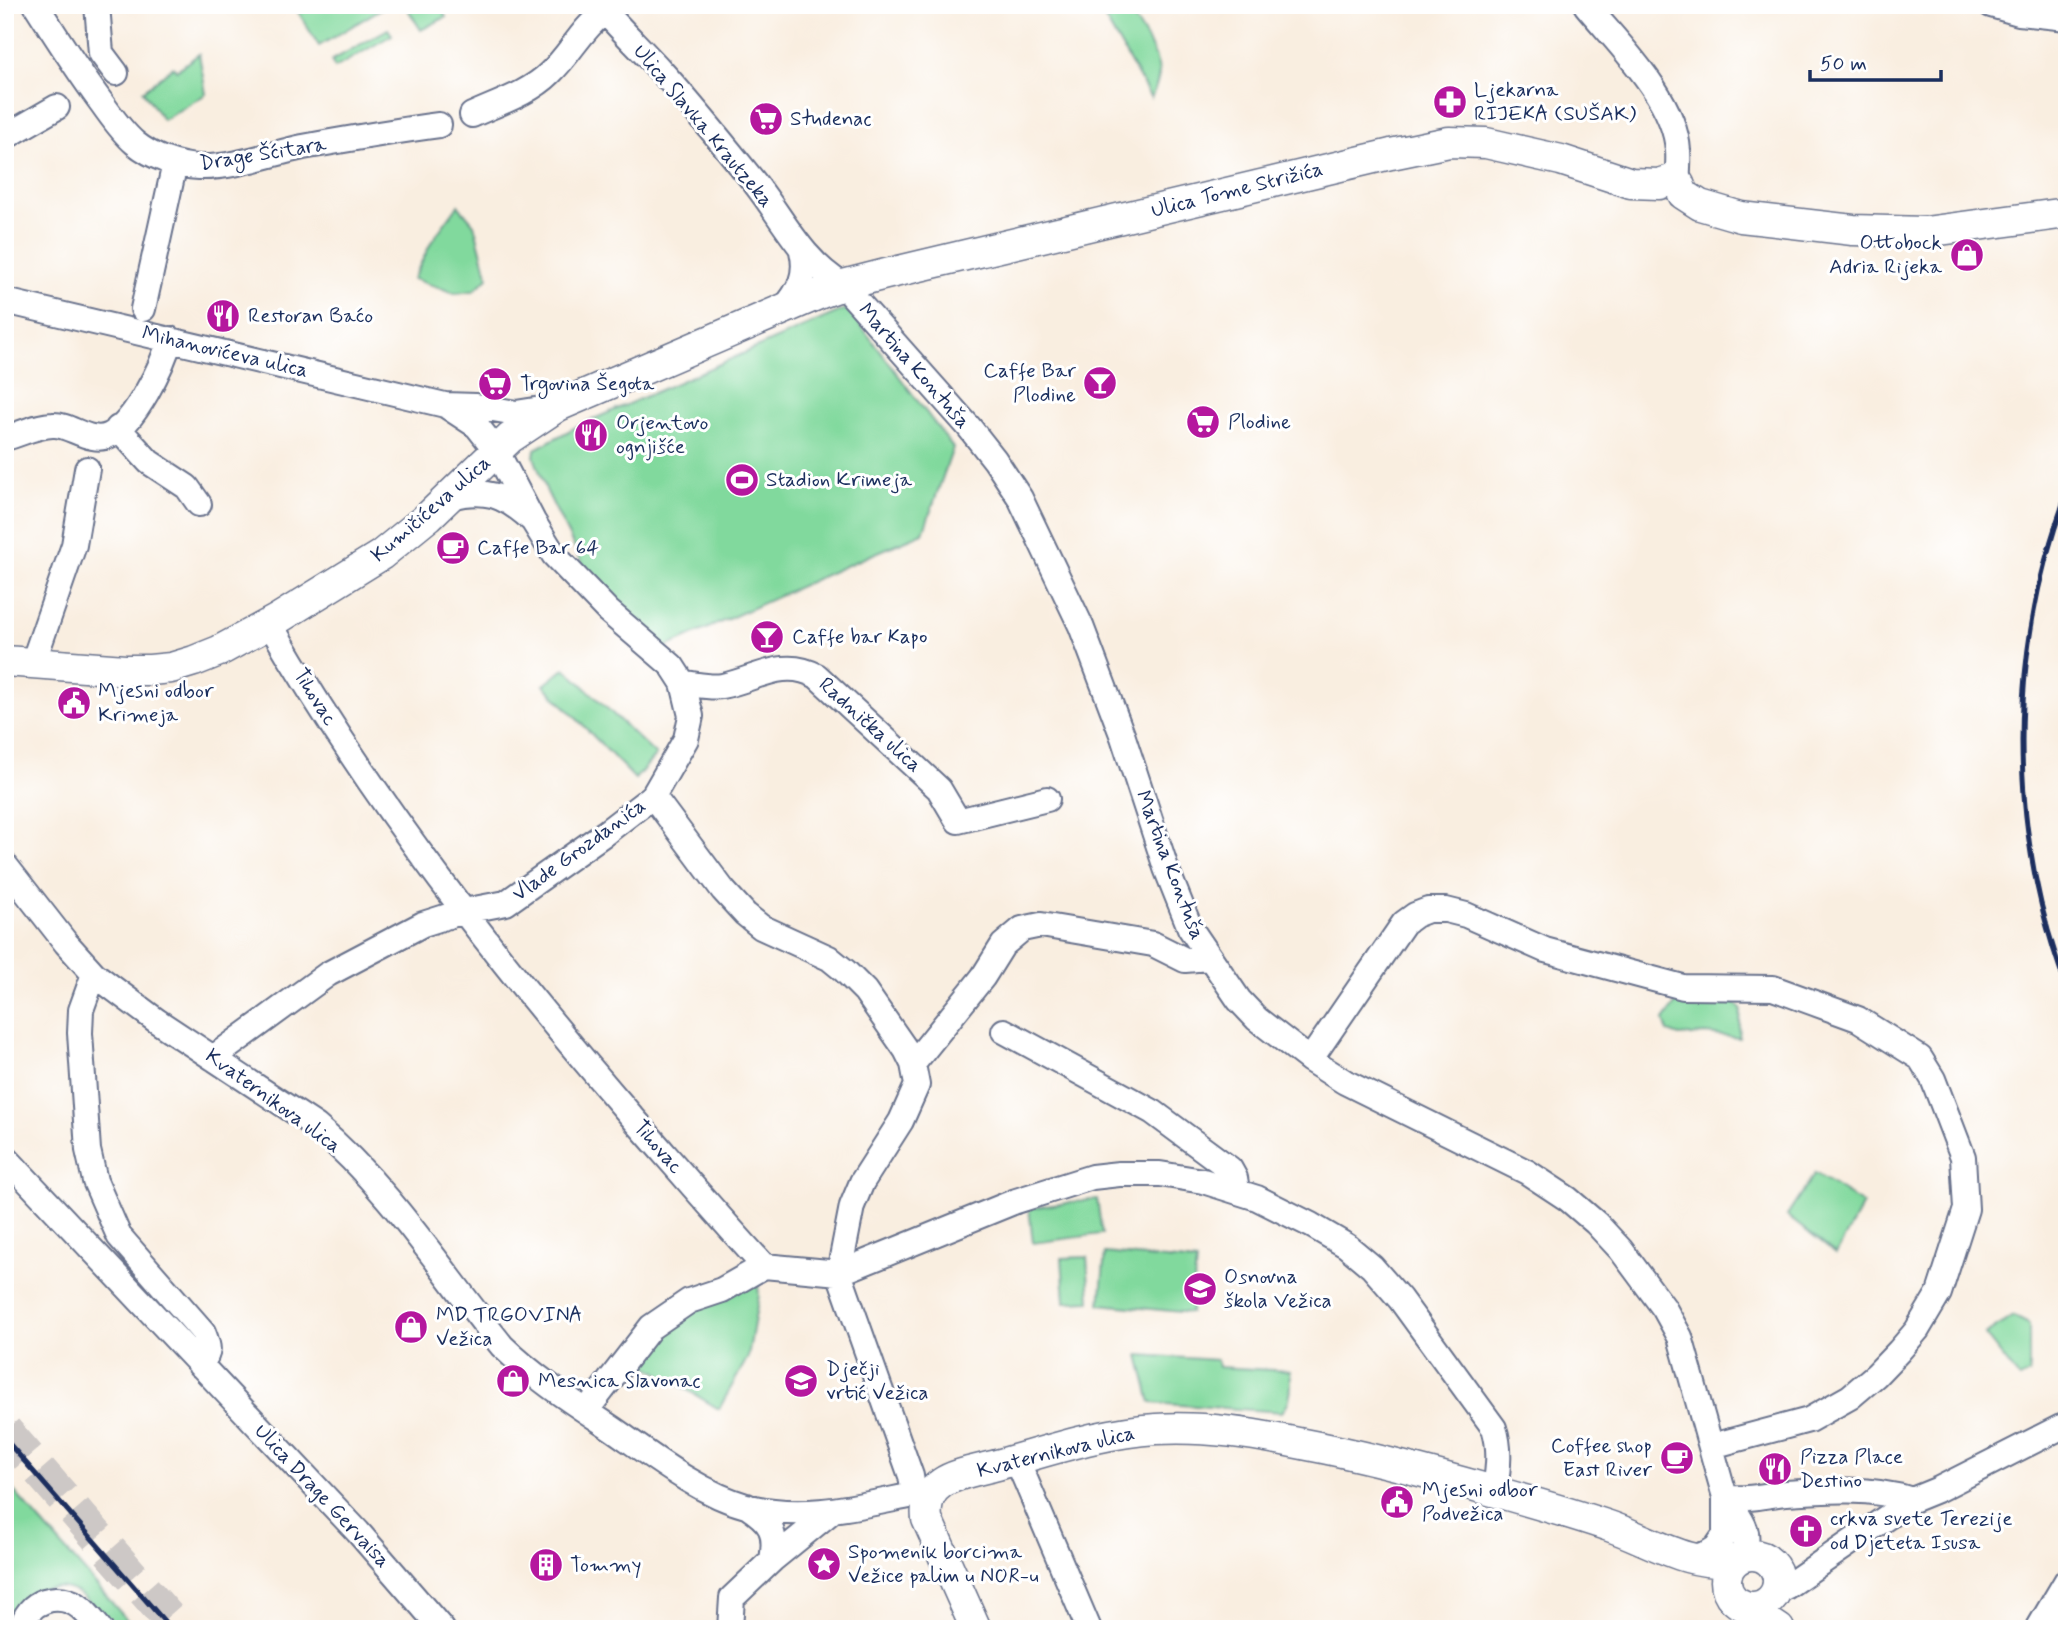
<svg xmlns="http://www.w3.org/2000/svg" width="2072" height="1634" viewBox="0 0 2072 1634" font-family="Mynerve,sans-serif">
<rect width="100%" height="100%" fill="#fff"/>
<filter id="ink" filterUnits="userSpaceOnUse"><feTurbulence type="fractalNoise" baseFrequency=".0143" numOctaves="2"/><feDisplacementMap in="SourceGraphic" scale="14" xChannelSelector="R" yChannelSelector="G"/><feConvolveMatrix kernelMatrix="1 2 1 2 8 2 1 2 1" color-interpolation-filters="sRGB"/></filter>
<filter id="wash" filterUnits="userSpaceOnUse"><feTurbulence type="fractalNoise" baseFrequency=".00686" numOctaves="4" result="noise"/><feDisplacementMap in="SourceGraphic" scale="28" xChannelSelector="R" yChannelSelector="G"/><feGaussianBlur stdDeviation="1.57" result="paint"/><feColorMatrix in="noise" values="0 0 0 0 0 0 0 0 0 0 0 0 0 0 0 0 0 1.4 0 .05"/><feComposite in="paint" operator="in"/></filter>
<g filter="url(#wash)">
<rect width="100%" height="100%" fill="#f9eee0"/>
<path fill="#81d99d" stroke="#4e847e" stroke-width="2" d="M 306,5 L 382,5 L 384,7 L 319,46 L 297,10 Z
M 405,5 L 439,5 L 446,17 L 421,30 Z
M 1097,5 C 1107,5 1116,4 1124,10 C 1138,18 1158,56 1159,72 C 1159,82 1155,89 1151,98 Z
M 388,29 L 392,35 L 335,68 L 331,61 Z
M 199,54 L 206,94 L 163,120 L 143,91 L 173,67 L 177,70 Z
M 458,205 L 474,224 L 488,278 L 473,291 L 455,293 L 413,279 L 432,241 Z
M 845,309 L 856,319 L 953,448 L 923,533 L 845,566 L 662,649 L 591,581 L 547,492 L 534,457 L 535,449 L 578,426 Z
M 565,668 L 656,755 L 635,779 L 544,685 Z
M 1682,995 L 1732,1000 L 1741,1009 L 1739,1038 L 1706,1034 L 1679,1036 L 1668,1032 L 1664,1020 Z
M 1815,1173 L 1863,1204 L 1836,1254 L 1787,1216 Z
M 1097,1199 L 1102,1234 L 1033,1243 L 1029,1208 Z
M 1105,1253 L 1196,1262 L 1191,1313 L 1100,1304 Z
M 1087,1257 L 1090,1301 L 1065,1302 L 1062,1258 Z
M 758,1285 L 759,1295 L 748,1357 L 719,1409 L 633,1357 L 660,1328 L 736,1287 Z
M 2013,1316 L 2029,1324 L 2029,1374 L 2020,1379 L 1985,1335 Z
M 1139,1355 L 1217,1360 L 1218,1367 L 1290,1371 C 1292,1385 1292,1401 1282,1412 L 1151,1403 Z
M 5,1481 L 135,1629 L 112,1629 C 95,1609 81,1584 52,1588 C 43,1589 33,1591 26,1597 C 18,1604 16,1617 5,1622 Z"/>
</g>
<g filter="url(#ink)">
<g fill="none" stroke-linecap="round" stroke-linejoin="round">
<path stroke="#cdc8c6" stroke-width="35" stroke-dasharray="35 18" stroke-linecap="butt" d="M 5,1431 L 178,1629"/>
<g stroke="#69728c" stroke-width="28">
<path id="minor" d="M 36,5 C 57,38 78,71 101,102 C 112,117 121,131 135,143 C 152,157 177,166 199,167 C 233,168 270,154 303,147 C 348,139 394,131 439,125
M 97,5 L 101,53 L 116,73
M 599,5 C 619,28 641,49 661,71 C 692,105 721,141 750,177 C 781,214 800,260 843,285 L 969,427 L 995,460 L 1020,498 L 1081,626 L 1123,737 L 1166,868 L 1190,928 L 1239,1000 L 1257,1019 L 1310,1060 L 1345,1082 L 1527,1172 L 1568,1199 L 1596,1223 L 1621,1250 L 1664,1308 L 1680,1337 L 1725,1497 L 1725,1535 L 1716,1548 L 1708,1553 L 1693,1558
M 1586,5 C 1618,44 1675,98 1678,151 C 1679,162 1677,173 1678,184
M 1991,5 L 2019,13 L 2067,18
M 472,115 C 498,103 530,93 550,73 C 571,53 580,31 604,12
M 5,137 L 57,107
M 5,301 L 445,405 L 476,406 L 516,413 L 554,407
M 143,309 L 175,163
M 783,310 C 799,291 808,276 802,251
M 118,428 L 149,462 L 187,487 L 199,504
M 5,438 C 21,434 37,425 53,425 C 70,424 91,445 110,435 C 135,423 163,365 170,339
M 449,497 C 485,488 503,494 531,519
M 270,624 C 373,802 500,964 634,1119 C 677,1168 720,1218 764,1266 L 839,1273 L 1016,1201 L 1092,1177 L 1119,1174 L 1160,1174 L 1203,1181 L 1257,1198 L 1311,1225 L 1347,1246 L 1372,1267 L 1400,1299 L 1494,1428 C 1501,1449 1498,1469 1495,1491
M 33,663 L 74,545 L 87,469
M 683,683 C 695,684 710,688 722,686 C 755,680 783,657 817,676 L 939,789 L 958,821 L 1047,799
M 653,796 L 723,890 L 745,914 L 761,927 L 829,958 L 845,971 L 865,991 L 906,1050 L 913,1064 L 917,1085 L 901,1121 L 862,1182 L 852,1206 L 839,1273 L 911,1476 L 914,1495
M 5,865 L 66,943 L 94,974 L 157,1021 L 316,1126 C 390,1188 442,1272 502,1346 C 536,1379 574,1403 613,1429 C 652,1456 699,1493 746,1506 C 803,1521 858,1506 914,1495 L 928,1497
M 94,974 L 81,1010 L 80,1033 L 88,1150 L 95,1181 L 119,1236 L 203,1332 C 209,1347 211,1352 200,1365
M 1004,1031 L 1153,1112 L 1230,1169 L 1235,1178 L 1237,1190
M 213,1058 L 328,974 L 423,924 L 464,911 L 506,903 L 605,833 L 653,796 L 686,739 L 691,716 L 683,683 L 672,666 L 608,611 L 554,555 L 533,521 L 496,450 L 477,426 L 445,405
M 1310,1060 L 1404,923 L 1415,915 L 1428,910 L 1446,910 L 1466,915 L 1545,950 L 1683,987 L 1773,988 L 1858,1019 L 1920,1058 L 1933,1079 L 1963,1157 L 1966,1209 L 1939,1293 L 1917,1330 L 1899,1351 L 1876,1375 L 1850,1397 L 1809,1420 L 1712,1446
M 913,1064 L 983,977 L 1003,945 L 1022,929 L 1041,925 L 1153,944 L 1185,960 L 1209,958
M 5,1157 L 358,1532 L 442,1629
M 586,1411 L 651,1327 L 689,1301 L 722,1290 L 764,1266
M 1017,1460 L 1089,1629
M 1725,1497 C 1745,1501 1766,1495 1786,1493 C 1826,1490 1872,1487 1912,1500
M 1726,1498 C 1740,1519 1754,1530 1742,1557
M 747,1506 C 771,1522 777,1531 772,1560
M 1786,1587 L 1912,1500 L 1939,1489 L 2061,1427 L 2067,1427
M 22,1629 C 26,1600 59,1590 81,1608 C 88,1614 94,1622 100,1629
M 730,1629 L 732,1598 L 772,1560 L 831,1512
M 2038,1629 L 2067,1580"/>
</g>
<g stroke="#69728c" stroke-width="33">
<path id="major" d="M 5,661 L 125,670 L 150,670 L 171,668 L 194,661 L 219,651 L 276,620 L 381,555 L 429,516 L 510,438 L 558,406 L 821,293 L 843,285 L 886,274 L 1391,154 L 1449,142 L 1486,143 L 1561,160 L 1631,183 L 1659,184 L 1671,180 L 1679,184 L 1683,194 L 1700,205 L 1741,217 L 1853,230 L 1925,232 L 2067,213
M1726 1581a26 26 0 1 1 52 0a26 26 0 1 1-52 0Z
M 1741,1604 L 1779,1629
M 976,1629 L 927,1519 C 922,1476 965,1474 997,1465 C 1048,1451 1103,1432 1156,1429 C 1207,1426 1254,1434 1303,1444 C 1367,1456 1430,1473 1493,1491 C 1532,1502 1571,1513 1609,1526 C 1650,1540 1690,1568 1735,1561"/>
</g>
<use href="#minor" stroke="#fff" stroke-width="24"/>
<use href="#major" stroke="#fff" stroke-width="30"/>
<path stroke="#1b2f5e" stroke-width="5" d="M 2067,493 C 2007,653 2007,829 2067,988
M 5,1439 L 171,1629"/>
</g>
</g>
<defs>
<g id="pharmacy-disc" transform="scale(1.75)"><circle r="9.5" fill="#b5179e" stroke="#fff"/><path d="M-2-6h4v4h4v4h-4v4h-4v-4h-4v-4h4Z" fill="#fff"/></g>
<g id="supermarket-disc" transform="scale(1.75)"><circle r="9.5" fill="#b5179e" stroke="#fff"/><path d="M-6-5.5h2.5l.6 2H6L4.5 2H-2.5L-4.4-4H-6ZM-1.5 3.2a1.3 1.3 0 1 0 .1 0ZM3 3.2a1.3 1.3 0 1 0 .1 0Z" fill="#fff"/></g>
<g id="shop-disc" transform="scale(1.75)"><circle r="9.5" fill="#b5179e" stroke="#fff"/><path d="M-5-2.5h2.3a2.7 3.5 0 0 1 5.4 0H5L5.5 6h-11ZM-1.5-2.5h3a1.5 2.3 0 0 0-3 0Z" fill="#fff"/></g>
<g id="restaurant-disc" transform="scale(1.75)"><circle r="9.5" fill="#b5179e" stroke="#fff"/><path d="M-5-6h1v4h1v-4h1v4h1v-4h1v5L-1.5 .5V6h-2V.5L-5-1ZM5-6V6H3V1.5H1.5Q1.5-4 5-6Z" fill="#fff"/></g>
<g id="bar-disc" transform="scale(1.75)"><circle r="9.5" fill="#b5179e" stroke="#fff"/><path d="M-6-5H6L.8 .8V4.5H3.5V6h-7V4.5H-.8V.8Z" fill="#fff"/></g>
<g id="stadium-disc" transform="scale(1.75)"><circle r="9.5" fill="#b5179e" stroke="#fff"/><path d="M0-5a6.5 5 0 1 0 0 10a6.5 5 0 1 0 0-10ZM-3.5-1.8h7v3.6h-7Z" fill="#fff"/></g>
<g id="cafe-disc" transform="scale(1.75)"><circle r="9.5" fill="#b5179e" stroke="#fff"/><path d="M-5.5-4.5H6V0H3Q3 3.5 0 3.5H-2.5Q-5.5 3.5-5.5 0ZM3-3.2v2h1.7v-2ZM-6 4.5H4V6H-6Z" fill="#fff"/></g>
<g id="civic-disc" transform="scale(1.75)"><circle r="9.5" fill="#b5179e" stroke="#fff"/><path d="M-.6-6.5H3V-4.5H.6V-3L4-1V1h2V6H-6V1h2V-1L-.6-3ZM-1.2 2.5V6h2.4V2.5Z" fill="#fff"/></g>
<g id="school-disc" transform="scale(1.75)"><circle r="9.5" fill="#b5179e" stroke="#fff"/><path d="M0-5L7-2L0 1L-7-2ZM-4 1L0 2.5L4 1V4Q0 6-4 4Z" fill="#fff"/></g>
<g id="church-disc" transform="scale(1.75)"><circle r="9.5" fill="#b5179e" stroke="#fff"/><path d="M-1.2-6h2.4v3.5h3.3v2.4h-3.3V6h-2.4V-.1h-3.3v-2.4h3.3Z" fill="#fff"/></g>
<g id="sight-disc" transform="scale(1.75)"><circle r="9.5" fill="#b5179e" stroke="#fff"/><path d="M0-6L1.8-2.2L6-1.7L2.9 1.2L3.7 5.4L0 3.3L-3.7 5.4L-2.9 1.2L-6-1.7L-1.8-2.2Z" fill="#fff"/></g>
<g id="building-disc" transform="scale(1.75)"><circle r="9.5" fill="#b5179e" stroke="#fff"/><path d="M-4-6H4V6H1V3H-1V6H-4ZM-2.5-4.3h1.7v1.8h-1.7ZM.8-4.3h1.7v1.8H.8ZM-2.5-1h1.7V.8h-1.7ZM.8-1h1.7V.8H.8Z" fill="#fff"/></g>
</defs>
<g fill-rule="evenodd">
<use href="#pharmacy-disc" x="1450" y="102"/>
<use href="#supermarket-disc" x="766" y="119"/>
<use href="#shop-disc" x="1967" y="255"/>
<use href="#restaurant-disc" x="223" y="316"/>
<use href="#bar-disc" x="1100" y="383"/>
<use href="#supermarket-disc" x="495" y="384"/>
<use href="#supermarket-disc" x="1203" y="422"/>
<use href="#restaurant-disc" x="591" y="435"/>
<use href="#stadium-disc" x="742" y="480"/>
<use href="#cafe-disc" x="453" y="548"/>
<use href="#bar-disc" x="767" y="637"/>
<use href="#civic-disc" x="74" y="703"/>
<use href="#school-disc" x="1200" y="1289"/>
<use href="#shop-disc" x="411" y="1327"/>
<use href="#shop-disc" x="513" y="1381"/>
<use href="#school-disc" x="801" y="1381"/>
<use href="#cafe-disc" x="1677" y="1458"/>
<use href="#restaurant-disc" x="1775" y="1469"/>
<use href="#civic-disc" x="1397" y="1502"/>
<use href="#church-disc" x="1806" y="1531"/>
<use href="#sight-disc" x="824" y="1564"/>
<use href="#building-disc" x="546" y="1565"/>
</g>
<g text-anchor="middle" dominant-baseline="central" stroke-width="6" stroke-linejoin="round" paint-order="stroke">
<g font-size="21" fill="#1b2f5e" stroke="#fff" text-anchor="start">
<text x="1474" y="90">Ljekarna<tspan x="1474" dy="24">RIJEKA (SUŠAK)</tspan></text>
<text x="790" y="119">Studenac</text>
<text x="1942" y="243" text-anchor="end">Ottobock<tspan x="1942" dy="24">Adria Rijeka</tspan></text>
<text x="248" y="316">Restoran Baćo</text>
<text x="1076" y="371" text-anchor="end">Caffe Bar<tspan x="1076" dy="24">Plodine</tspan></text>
<text x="520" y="384">Trgovina Šegota</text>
<text x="1228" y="422">Plodine</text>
<text x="616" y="423">Orjentovo<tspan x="616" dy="24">ognjišće</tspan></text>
<text x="766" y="480">Stadion Krimeja</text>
<text x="477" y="548">Caffe Bar 64</text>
<text x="792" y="637">Caffe bar Kapo</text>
<text x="98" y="691">Mjesni odbor<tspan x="98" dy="24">Krimeja</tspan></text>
<text x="1224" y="1277">Osnovna<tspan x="1224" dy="24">škola Vežica</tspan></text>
<text x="436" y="1315">MD TRGOVINA<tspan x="436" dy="24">Vežica</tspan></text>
<text x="826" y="1369">Dječji<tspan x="826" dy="24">vrtić Vežica</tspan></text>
<text x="538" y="1381">Mesnica Slavonac</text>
<text x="1652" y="1446" text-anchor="end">Coffee shop<tspan x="1652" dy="24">East River</tspan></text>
<text x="1800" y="1457">Pizza Place<tspan x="1800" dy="24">Destino</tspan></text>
<text x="1422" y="1490">Mjesni odbor<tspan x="1422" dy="24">Podvežica</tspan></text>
<text x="1830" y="1519">crkva svete Terezije<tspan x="1830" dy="24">od Djeteta Isusa</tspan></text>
<text x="848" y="1552">Spomenik borcima<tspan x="848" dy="24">Vežice palim u NOR-u</tspan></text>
<text x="570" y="1565">Tommy</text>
</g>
<g font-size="21" fill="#1b2f5e" stroke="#fff">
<text transform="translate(703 126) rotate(50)">Ulica Slavka Krautzeka</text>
<text transform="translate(263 154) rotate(-9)">Drage Šćitara</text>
<text transform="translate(1237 190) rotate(-14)">Ulica Tome Strižića</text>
<text transform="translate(225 352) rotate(13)">Mihanovićeva ulica</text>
<text transform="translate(914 366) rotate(49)">Martina Kontuša</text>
<text transform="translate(431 509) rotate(-41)">Kumičićeva ulica</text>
<text transform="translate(315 697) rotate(58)">Tihovac</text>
<text transform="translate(870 725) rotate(42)">Radnička ulica</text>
<text transform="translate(579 850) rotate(-36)">Vlade Grozdanića</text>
<text transform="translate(1170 865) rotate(69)">Martina Kontuša</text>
<text transform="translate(273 1101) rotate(36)">Kvaternikova ulica</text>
<text transform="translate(658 1147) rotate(49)">Tihovac</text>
<text transform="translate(1056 1452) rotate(-14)">Kvaternikova ulica</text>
<text transform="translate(322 1496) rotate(47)">Ulica Drage Gervaisa</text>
</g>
</g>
<rect width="2072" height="1634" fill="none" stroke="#fff" stroke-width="28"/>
<path d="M1810 70v10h131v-10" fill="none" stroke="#1b2f5e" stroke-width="3.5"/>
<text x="1820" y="70" font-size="21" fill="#1b2f5e" stroke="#ffffff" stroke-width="5" paint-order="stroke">50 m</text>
</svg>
